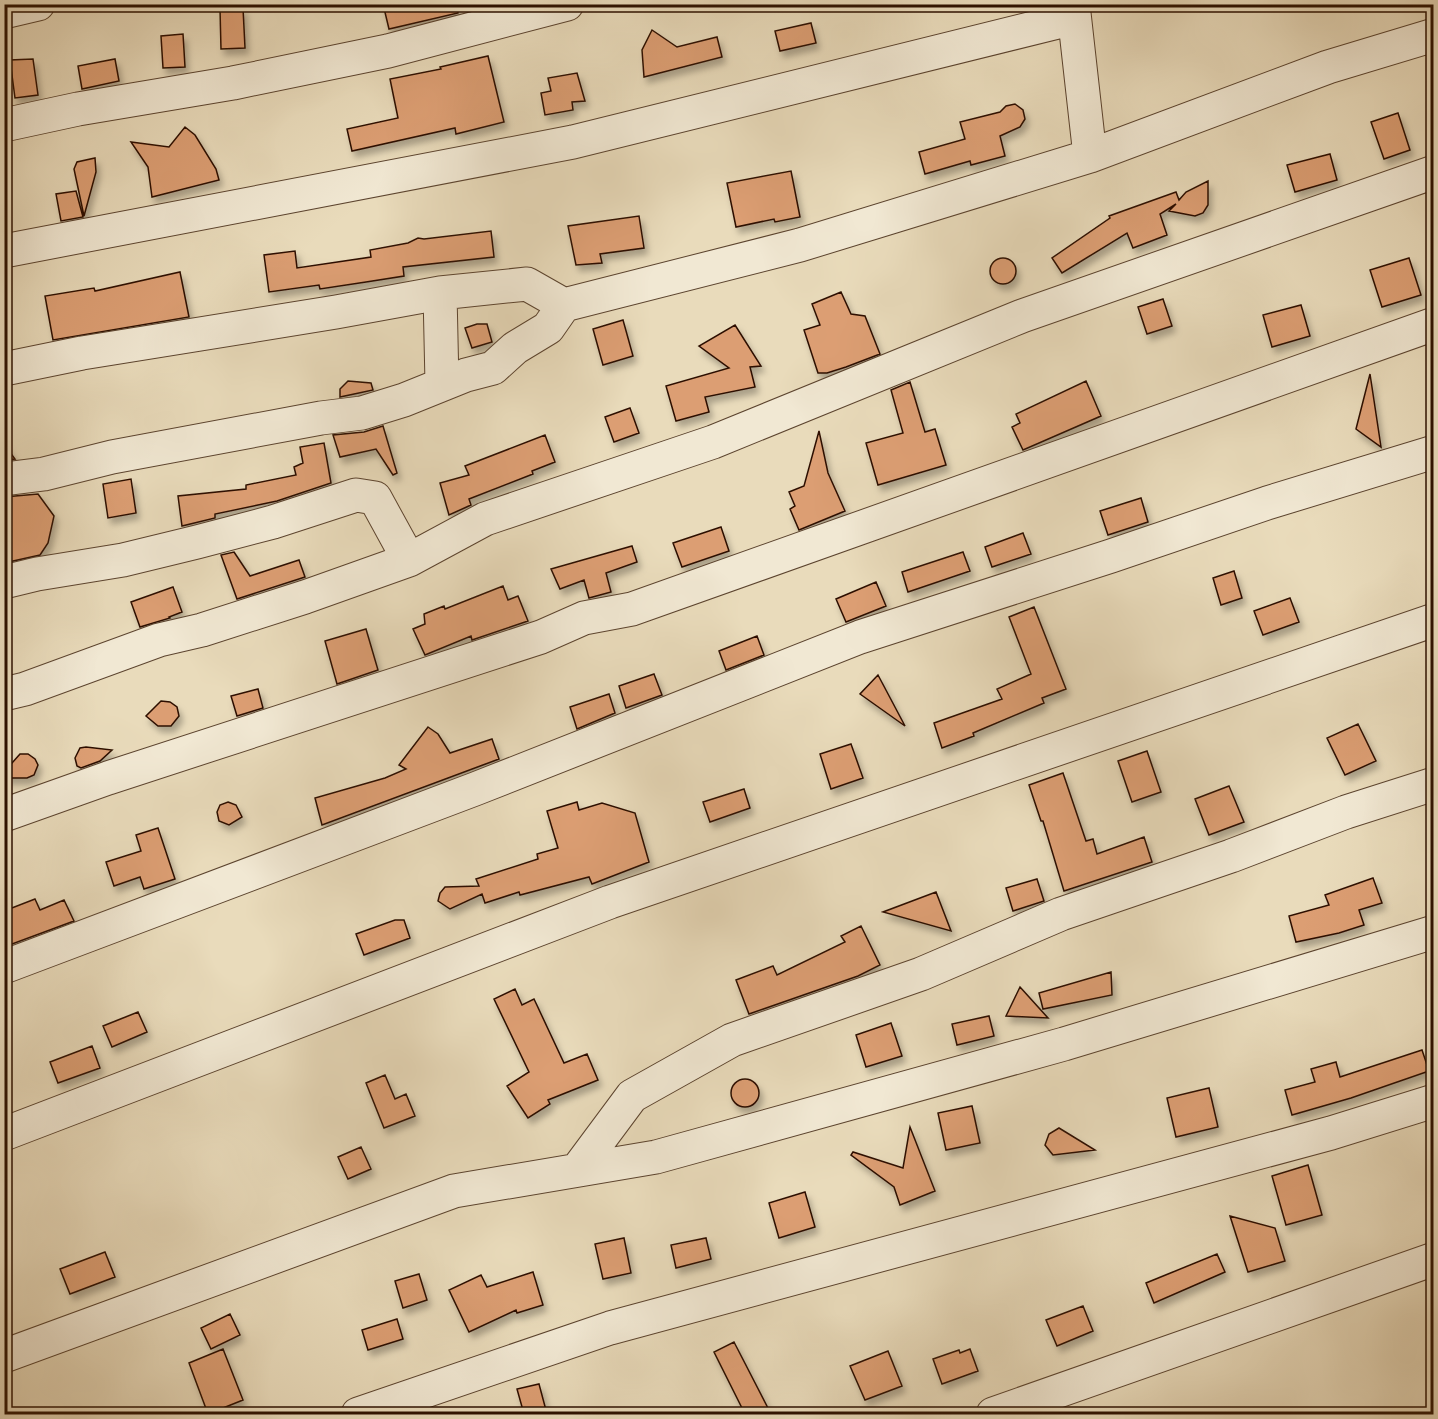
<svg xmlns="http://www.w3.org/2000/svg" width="1438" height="1419" viewBox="0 0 1438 1419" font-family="'EB Garamond',serif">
<defs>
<filter id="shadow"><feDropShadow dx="3.5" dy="6" stdDeviation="3" flood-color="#0004"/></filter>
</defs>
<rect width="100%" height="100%" fill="#e9dbbb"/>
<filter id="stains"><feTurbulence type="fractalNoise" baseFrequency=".00333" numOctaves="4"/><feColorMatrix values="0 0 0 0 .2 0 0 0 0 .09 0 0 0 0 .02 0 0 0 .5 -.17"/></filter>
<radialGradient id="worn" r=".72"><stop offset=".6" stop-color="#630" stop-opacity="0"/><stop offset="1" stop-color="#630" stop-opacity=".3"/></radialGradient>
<path fill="#dc9e73" stroke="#2d1100" stroke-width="1.5" filter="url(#shadow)" d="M 383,4 L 457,4 L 458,13 L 389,29 Z
M 243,8 L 245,48 L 221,49 L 220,9 Z
M 811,23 L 816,43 L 780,51 L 775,31 Z
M 652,30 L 677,47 L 717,37 L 722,57 L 644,77 L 642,50 Z
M 183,34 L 185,67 L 163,68 L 161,36 Z
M 488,56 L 504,122 L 456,134 L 455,128 L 352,151 L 347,129 L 398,118 L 390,79 L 441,69 L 440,67 Z
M 33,59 L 38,95 L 15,98 L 10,60 Z
M 115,59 L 119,81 L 82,89 L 78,66 Z
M 577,73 L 585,101 L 572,102 L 573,110 L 545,115 L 541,93 L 551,91 L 548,78 Z
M 1015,104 L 1023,110 L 1025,119 L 1020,127 L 1000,136 L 1005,156 L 971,165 L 970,161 L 925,174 L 919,152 L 965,139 L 960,122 L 1000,112 L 1006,106 Z
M 1398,113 L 1410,150 L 1384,159 L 1371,122 Z
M 185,127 L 195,135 L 216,169 L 219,180 L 152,197 L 148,167 L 131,142 L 169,147 Z
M 1330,154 L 1337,180 L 1295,192 L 1287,165 Z
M 95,158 L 96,172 L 84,216 L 74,169 L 77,162 Z
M 791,171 L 800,217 L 775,222 L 774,219 L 736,227 L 727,183 Z
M 1208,181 L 1208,205 L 1203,213 L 1195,216 L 1169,211 L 1176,204 L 1160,214 L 1167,235 L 1133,248 L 1127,233 L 1062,273 L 1052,258 L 1110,218 L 1109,216 L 1176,192 L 1179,200 L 1186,192 Z
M 76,191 L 83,217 L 61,221 L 56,194 Z
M 639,216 L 644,248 L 600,254 L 602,263 L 576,265 L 568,226 Z
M 491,231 L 494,257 L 403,267 L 404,276 L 366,282 L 320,289 L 319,285 L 269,292 L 264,255 L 295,251 L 297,268 L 371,257 L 370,250 L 408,243 L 418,238 L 424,239 Z
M990 271a13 13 0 1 1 26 0a13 13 0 1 1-26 0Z
M 1409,258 L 1421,295 L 1382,307 L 1370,270 Z
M 180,272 L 189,317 L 53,340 L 45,296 L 94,288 L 95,291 Z
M 841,292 L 851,314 L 865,316 L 880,354 L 846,367 L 827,373 L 818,373 L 804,330 L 820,325 L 812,304 Z
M 1163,299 L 1172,326 L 1147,334 L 1138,307 Z
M 1301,305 L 1310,336 L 1272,347 L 1263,315 Z
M 623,320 L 633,356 L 603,365 L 593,329 Z
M 477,324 L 487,324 L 492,342 L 472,348 L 465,328 Z
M 735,325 L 761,366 L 750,367 L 755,387 L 705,397 L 709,412 L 676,421 L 666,386 L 729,368 L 699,346 Z
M 1370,374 L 1381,447 L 1356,429 Z
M 348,381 L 371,383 L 373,390 L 340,397 L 340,389 Z
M 1086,381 L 1101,416 L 1023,450 L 1012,427 L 1020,423 L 1016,414 Z
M 910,382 L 925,432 L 935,429 L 946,465 L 878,485 L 866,443 L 903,433 L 891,390 Z
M 630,408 L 639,433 L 614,442 L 605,417 Z
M 383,426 L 397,473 L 393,475 L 376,449 L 340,457 L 333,435 L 364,432 Z
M 819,431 L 828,473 L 845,511 L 799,530 L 790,509 L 795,506 L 789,492 L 804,486 Z
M 545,435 L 555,462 L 532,471 L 533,474 L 469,499 L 471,505 L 449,515 L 440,483 L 469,475 L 465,466 Z
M 324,443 L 331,483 L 277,501 L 215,514 L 215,518 L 182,526 L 178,496 L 246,489 L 246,485 L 296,475 L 294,467 L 303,463 L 300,447 Z
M 4,444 L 15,459 L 4,460 Z
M 131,479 L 136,513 L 108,518 L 103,484 Z
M 38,494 L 54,516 L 48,543 L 40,555 L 4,563 L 4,497 Z
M 1141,498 L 1148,522 L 1108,535 L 1100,511 Z
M 721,527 L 729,551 L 682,567 L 673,543 Z
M 1023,533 L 1031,554 L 992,567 L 985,547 Z
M 632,546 L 637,562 L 606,573 L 611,592 L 589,598 L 584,580 L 560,589 L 551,569 Z
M 234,552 L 250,576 L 299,560 L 305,577 L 237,599 L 221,555 Z
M 963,552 L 970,571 L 908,592 L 902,572 Z
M 1234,571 L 1242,598 L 1221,605 L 1213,578 Z
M 876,582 L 886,606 L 846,622 L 836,599 Z
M 503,586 L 508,600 L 518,596 L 528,621 L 472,640 L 471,636 L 425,655 L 413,629 L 425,624 L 424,614 L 444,606 L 445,609 Z
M 173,587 L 182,612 L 169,617 L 170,618 L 140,627 L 131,602 Z
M 1290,598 L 1299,622 L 1263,635 L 1254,611 Z
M 1034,607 L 1066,689 L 1042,698 L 1044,703 L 973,733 L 974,736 L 942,748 L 934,723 L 1002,699 L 997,689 L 1031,674 L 1009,617 Z
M 366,629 L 378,670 L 337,684 L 325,641 Z
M 757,636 L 764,655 L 726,670 L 719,651 Z
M 654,674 L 662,695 L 626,708 L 619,686 Z
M 878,675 L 905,726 L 860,694 Z
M 258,689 L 263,708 L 237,716 L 231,696 Z
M 609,694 L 615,713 L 577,729 L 570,707 Z
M 161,701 L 170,702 L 177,707 L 179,716 L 171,726 L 158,726 L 146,716 Z
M 1358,724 L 1376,761 L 1345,775 L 1327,738 Z
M 428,727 L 438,734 L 450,753 L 492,739 L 499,759 L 322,825 L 315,798 L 385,778 L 406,769 L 399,765 Z
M 851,744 L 863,778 L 831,789 L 820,754 Z
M 86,747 L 112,750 L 100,761 L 81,768 L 77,766 L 75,758 L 80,748 Z
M 1147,751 L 1161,792 L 1132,802 L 1118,761 Z
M 20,754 L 28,754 L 35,759 L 38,765 L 34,775 L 27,778 L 4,778 L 4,772 Z
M 1063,773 L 1086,841 L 1093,839 L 1097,854 L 1144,837 L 1152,862 L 1064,891 L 1043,821 L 1041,821 L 1029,785 Z
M 1229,786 L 1244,822 L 1209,835 L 1195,799 Z
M 744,789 L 750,808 L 710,822 L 703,802 Z
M 228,802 L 236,805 L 242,817 L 229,825 L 219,821 L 217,812 L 220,805 Z
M 577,802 L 579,810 L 602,803 L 635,813 L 649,862 L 592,884 L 589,877 L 520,895 L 519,892 L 485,903 L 482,894 L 450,909 L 438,901 L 440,893 L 445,887 L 479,886 L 476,879 L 538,859 L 537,854 L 558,848 L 547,811 Z
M 158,828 L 175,879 L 144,889 L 140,877 L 114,886 L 106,862 L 141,851 L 136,835 Z
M 1373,878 L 1382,903 L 1359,910 L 1364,925 L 1339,933 L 1296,942 L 1289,916 L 1329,905 L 1325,895 Z
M 1037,879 L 1044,901 L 1013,911 L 1006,888 Z
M 936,892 L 951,931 L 883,912 Z
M 35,899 L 40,910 L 64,900 L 74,921 L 4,947 L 4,911 Z
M 395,920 L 404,920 L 410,938 L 364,955 L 356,934 Z
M 861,926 L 880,965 L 858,976 L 749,1014 L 736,980 L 773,966 L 777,975 L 845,942 L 841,936 Z
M 1111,972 L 1112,995 L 1043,1009 L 1039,993 Z
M 1020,987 L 1048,1018 L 1006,1016 Z
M 515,989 L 522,1005 L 534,999 L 564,1063 L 587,1054 L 598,1080 L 548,1100 L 550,1104 L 528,1118 L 507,1086 L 529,1072 L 494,999 Z
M 138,1012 L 147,1032 L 112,1047 L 103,1026 Z
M 989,1016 L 994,1036 L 957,1045 L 952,1024 Z
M 891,1023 L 902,1056 L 866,1067 L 856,1035 Z
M 92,1046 L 100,1068 L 58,1083 L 50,1062 Z
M 1422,1050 L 1429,1071 L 1351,1098 L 1292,1115 L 1285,1090 L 1315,1082 L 1311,1069 L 1336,1062 L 1340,1077 Z
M 385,1075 L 395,1099 L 406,1094 L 415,1116 L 384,1128 L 366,1083 Z
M731 1093a14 14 0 1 1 28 0a14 14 0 1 1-28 0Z
M 1209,1088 L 1218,1127 L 1176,1137 L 1167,1098 Z
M 972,1106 L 980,1143 L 946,1150 L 938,1113 Z
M 910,1127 L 935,1191 L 900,1205 L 894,1187 L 851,1155 L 853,1152 L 903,1168 Z
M 1059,1128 L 1095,1150 L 1053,1155 L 1045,1145 L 1049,1134 Z
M 361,1147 L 371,1169 L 348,1179 L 338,1157 Z
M 1308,1165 L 1322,1215 L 1286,1225 L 1272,1176 Z
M 805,1192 L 815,1227 L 779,1238 L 769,1203 Z
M 1230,1216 L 1275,1228 L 1285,1261 L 1248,1272 Z
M 624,1238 L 631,1273 L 603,1279 L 595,1244 Z
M 706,1238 L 711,1259 L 676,1268 L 671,1245 Z
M 105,1252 L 115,1277 L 70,1294 L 60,1269 Z
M 1217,1254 L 1225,1272 L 1154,1303 L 1146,1283 Z
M 533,1272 L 543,1305 L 517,1313 L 516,1310 L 469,1332 L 449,1290 L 481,1275 L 487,1287 Z
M 419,1274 L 427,1300 L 403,1308 L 395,1281 Z
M 1083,1306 L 1093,1331 L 1057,1346 L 1046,1320 Z
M 230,1314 L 240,1335 L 211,1349 L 201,1328 Z
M 397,1319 L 403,1339 L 368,1350 L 362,1330 Z
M 734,1342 L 771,1414 L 745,1414 L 714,1352 Z
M 223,1349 L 243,1400 L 208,1414 L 189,1363 Z
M 970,1349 L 978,1371 L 942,1384 L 933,1359 L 959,1350 L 960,1353 Z
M 888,1351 L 902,1386 L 865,1400 L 850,1366 Z
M 539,1384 L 547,1414 L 524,1414 L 517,1389 Z"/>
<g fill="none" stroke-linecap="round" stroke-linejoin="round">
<g stroke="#5c442f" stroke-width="35">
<path id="street" d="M 1073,4 L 1090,156
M 4,12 L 38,4
M 4,125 L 78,109 L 233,83 L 388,51 L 567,4
M 4,251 L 573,142 L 1074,18
M 440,293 L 442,384
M 4,369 L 82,353 L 336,312 L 440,293 L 527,284 L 564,305 L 800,245 L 1090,156 L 1328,67 L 1434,35
M 4,479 L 44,474 L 112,457 L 321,418 L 362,413 L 404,400 L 466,375 L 493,368 L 515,348 L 548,328 L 564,305
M 4,582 L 37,574 L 123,560 L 197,542 L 273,522 L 356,495 L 375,498 L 409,560
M 4,694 L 25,689 L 159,640 L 202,630 L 305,597 L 409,560 L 485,519 L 713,442 L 1022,316 L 1434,172
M 4,815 L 108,778 L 541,637 L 584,618 L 632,609 L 1434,324
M 4,967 L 475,789 L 860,637 L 1111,556 L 1267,503 L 1434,452
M 4,1134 L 610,902 L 1434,620
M 577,1170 L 632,1096 L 732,1040 L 921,974 L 1061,914 L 1231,856 L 1346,812 L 1434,784
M 4,1356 L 454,1191 L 656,1157 L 1064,1044 L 1434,932
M 358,1414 L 610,1328 L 1331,1133 L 1434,1101
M 993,1414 L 1434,1259"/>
</g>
<use href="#street" stroke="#f1e8d3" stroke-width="33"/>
</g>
<rect width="1438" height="1419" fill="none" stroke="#e9dbbb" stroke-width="24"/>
<rect x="6" y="6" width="1426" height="1407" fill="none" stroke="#2d1100" stroke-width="3"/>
<rect x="12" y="12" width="1414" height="1395" fill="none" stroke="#2d1100" stroke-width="1.5"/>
<rect width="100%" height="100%" filter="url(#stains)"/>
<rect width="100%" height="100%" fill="url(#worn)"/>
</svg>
